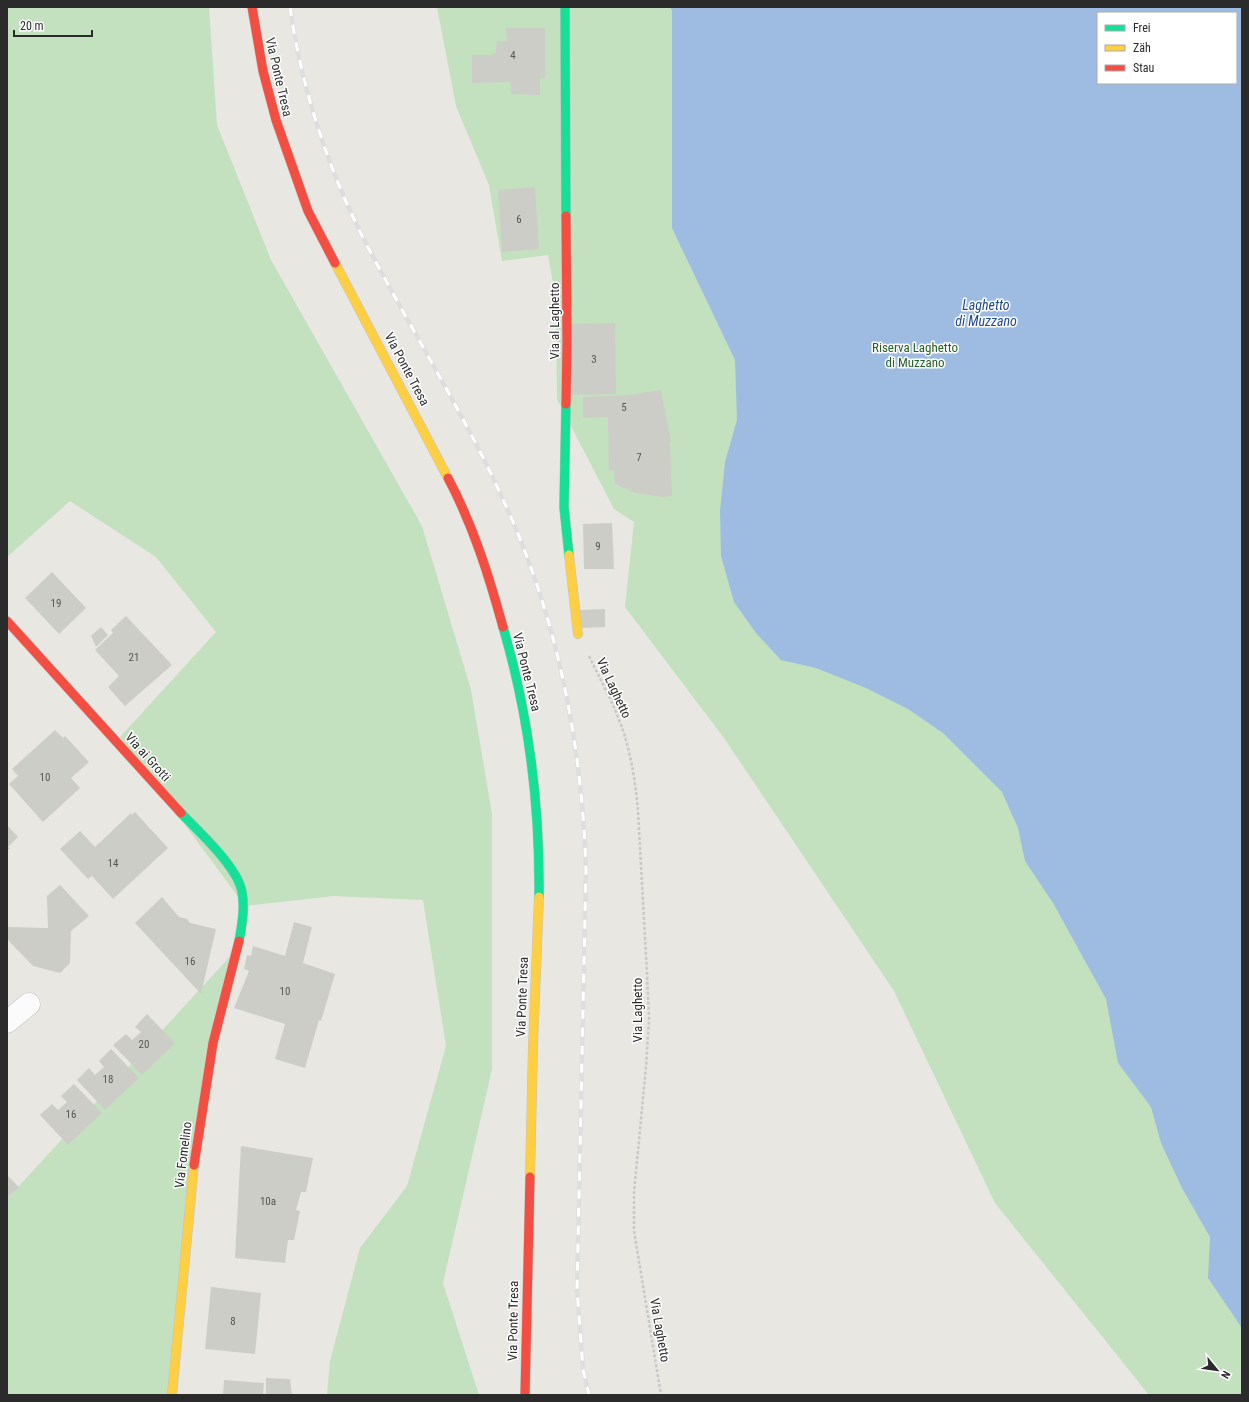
<svg xmlns="http://www.w3.org/2000/svg" width="1249" height="1402" viewBox="0 0 1249 1402" font-family="'Roboto Condensed',sans-serif">
<rect width="100%" height="100%" fill="#e8e7e2"/>
<path fill="#c3e0bf" fill-rule="evenodd" d="M 7,7 L 209,7 L 217,125 L 271,260 L 422,526 L 471,690 L 492,814 L 492,1069 L 443,1283 L 479,1395 L 327,1395 L 330,1361 L 360,1248 L 407,1186 L 446,1046 L 423,900 L 334,896 L 245,906 L 120,737 L 216,632 L 156,557 L 70,501 L 7,557 Z
M 437,7 L 1242,7 L 1242,1395 L 1149,1395 L 995,1203 L 894,991 L 724,738 L 625,607 L 634,522 L 614,509 L 557,399 L 556,300 L 548,255 L 502,261 L 489,185 L 456,106 ZM 1098,13 L 1236,13 L 1236,83 L 1098,83 Z
M 236,950 L 194,1162 L 172,1395 L 7,1395 L 7,1199 Z"/>
<path fill="#9ebce1" fill-rule="evenodd" d="M 670,7 L 1242,7 L 1242,1328 L 1208,1278 L 1210,1237 L 1182,1188 L 1161,1143 L 1151,1107 L 1118,1063 L 1106,999 L 1053,903 L 1025,861 L 1018,828 L 1002,792 L 943,733 L 908,709 L 866,688 L 816,668 L 781,660 L 756,633 L 734,602 L 721,556 L 720,511 L 725,462 L 737,420 L 735,360 L 672,228 L 672,11 ZM 1098,13 L 1236,13 L 1236,83 L 1098,83 Z"/>
<path fill="#cdcdc8" d="M 506,28 L 545,28 L 545,78 L 540,78 L 540,95 L 511,94 L 511,82 L 472,83 L 472,55 L 493,55 L 492,53 L 496,53 L 497,41 L 507,41 Z
M 535,187 L 539,249 L 502,252 L 498,190 Z
M 615,323 L 616,394 L 572,395 L 571,324 Z
M 661,390 L 671,442 L 670,442 L 672,496 L 662,497 L 636,493 L 615,484 L 614,470 L 609,471 L 608,417 L 583,418 L 583,397 L 630,395 Z
M 612,523 L 614,569 L 584,569 L 583,524 Z
M 52,572 L 86,608 L 59,634 L 25,598 Z
M 605,609 L 605,627 L 581,628 L 580,610 Z
M 126,616 L 172,665 L 125,706 L 108,687 L 119,676 L 95,650 L 113,633 L 111,630 Z
M 101,627 L 108,635 L 96,647 L 91,636 Z
M 55,730 L 63,738 L 65,736 L 89,762 L 71,778 L 80,788 L 43,822 L 9,784 L 18,776 L 12,769 Z
M 135,812 L 168,848 L 113,899 L 92,876 L 88,879 L 60,849 L 80,831 L 95,847 L 131,813 L 132,815 Z
M 7,825 L 18,837 L 8,847 L 10,848 L 7,851 Z
M 60,885 L 89,916 L 71,931 L 70,963 L 60,973 L 33,966 L 7,939 L 7,927 L 48,928 L 47,896 Z
M 162,897 L 179,917 L 187,919 L 190,923 L 216,929 L 201,994 L 135,923 Z
M 294,922 L 312,927 L 303,963 L 335,974 L 321,1021 L 319,1020 L 305,1068 L 275,1059 L 285,1024 L 234,1008 L 249,971 L 244,969 L 247,955 L 251,956 L 253,946 L 285,956 Z
M 147,1014 L 175,1043 L 142,1075 L 113,1045 L 126,1034 L 132,1040 L 141,1032 L 135,1027 Z
M 111,1049 L 139,1078 L 105,1110 L 77,1080 L 89,1068 L 95,1075 L 104,1067 L 99,1061 Z
M 74,1084 L 102,1113 L 68,1145 L 40,1115 L 52,1104 L 58,1110 L 67,1102 L 61,1096 Z
M 241,1146 L 313,1158 L 306,1192 L 301,1192 L 296,1210 L 300,1211 L 294,1240 L 288,1240 L 285,1263 L 235,1258 Z
M 7,1175 L 19,1187 L 7,1198 Z
M 211,1287 L 261,1293 L 255,1354 L 205,1349 Z
M 266,1378 L 290,1379 L 292,1395 L 266,1395 Z
M 224,1380 L 264,1383 L 263,1395 L 223,1395 Z"/>
<g fill="none" stroke-linecap="round" stroke-linejoin="round">
<g stroke="#c2c2c1" stroke-width="23">
<path id="street" d="M 7,1022 L 29,1004"/>
</g>
<g stroke="#c2c2c1" stroke-width="10">
<path id="fast" d="M 565,7 L 566,216
M 566,404 L 564,507 L 569,555
M 503,627 C 529,715 540,805 539,897
M 181,813 C 199,832 238,867 242,892 C 245,908 242,925 239,941"/>
</g>
<g stroke="#c2c2c1" stroke-width="10">
<path id="slow" d="M 335,263 L 448,478
M 569,555 L 578,634
M 530,1177 L 533,1046 L 539,897
M 172,1395 L 194,1165"/>
</g>
<g stroke="#c2c2c1" stroke-width="10">
<path id="jam" d="M 252,7 L 263,71 L 276,120 L 308,211 L 335,263
M 566,404 L 567,342 L 566,216
M 448,478 C 473,525 489,576 503,627
M 7,621 L 181,813
M 194,1165 L 213,1043 L 239,941
M 525,1395 L 530,1177"/>
</g>
<path stroke="#c8c8c7" stroke-width="2.5" stroke-dasharray="3 2" stroke-linecap="butt" d="M 589,656 C 603,685 619,713 627,744 C 633,766 636,789 638,811 L 647,974 L 649,1019 L 646,1067 L 634,1192 L 634,1231 L 661,1395"/>
<use href="#street" stroke="#fcfbfb" stroke-width="22"/>
<use href="#fast" stroke="#16e098" stroke-width="9"/>
<use href="#slow" stroke="#ffcf43" stroke-width="9"/>
<use href="#jam" stroke="#f24e42" stroke-width="9"/>
<g stroke="#dfdedf" stroke-width="4.5">
<path id="rail" d="M 290,7 C 300,78 322,150 352,215 C 365,243 380,270 395,297 C 433,366 474,434 506,506 C 558,621 582,745 586,870 L 577,1289 L 583,1369 L 589,1395"/>
</g>
<use href="#rail" stroke="#fff" stroke-width="3" stroke-dasharray="9" stroke-linecap="butt"/>
</g>
<g text-anchor="middle" dominant-baseline="central" stroke-width="3" stroke-linejoin="round" paint-order="stroke">
<g font-size="11" fill="#555554">
<text x="513" y="55">4</text>
<text x="519" y="219">6</text>
<text x="594" y="359">3</text>
<text x="624" y="407">5</text>
<text x="639" y="457">7</text>
<text x="598" y="546">9</text>
<text x="56" y="603">19</text>
<text x="134" y="657">21</text>
<text x="45" y="777">10</text>
<text x="113" y="863">14</text>
<text x="190" y="961">16</text>
<text x="285" y="991">10</text>
<text x="144" y="1044">20</text>
<text x="108" y="1079">18</text>
<text x="71" y="1114">16</text>
<text x="268" y="1201">10a</text>
<text x="233" y="1321">8</text>
</g>
<g font-size="13" fill="#2b2b2b" stroke="#fff">
<text transform="translate(279 77) rotate(77)">Via Ponte Tresa</text>
<text transform="translate(554 321) rotate(-90)">Via al Laghetto</text>
<text transform="translate(407 369) rotate(62)">Via Ponte Tresa</text>
<text transform="translate(527 672) rotate(76)">Via Ponte Tresa</text>
<text transform="translate(614 688) rotate(65)">Via Laghetto</text>
<text transform="translate(148 757) rotate(48)">Via ai Grotti</text>
<text transform="translate(522 997) rotate(-88)">Via Ponte Tresa</text>
<text transform="translate(637 1010) rotate(-90)">Via Laghetto</text>
<text transform="translate(183 1155) rotate(-83)">Via Fomelino</text>
<text transform="translate(513 1321) rotate(-89)">Via Ponte Tresa</text>
<text transform="translate(660 1330) rotate(80)">Via Laghetto</text>
</g>
<g font-size="13" fill="#236028" stroke="#fff">
<text x="915" y="347">Riserva Laghetto<tspan x="915" dy="15">di Muzzano</tspan></text>
</g>
<g font-size="14" font-style="italic" fill="#1e468c" stroke="#fff">
<text x="986" y="305">Laghetto<tspan x="986" dy="16">di Muzzano</tspan></text>
</g>
</g>
<rect width="1249" height="1402" fill="none" stroke="#2b2b2b" stroke-width="16"/>
<rect x="1097" y="12" width="140" height="72" fill="#ffffff" stroke="#aaaaaa"/>
<rect x="1105" y="25" width="20" height="6" fill="#16e098" stroke="#aaaaaa"/>
<text x="1133" y="32" font-size="12" fill="#2b2b2b">Frei</text>
<rect x="1105" y="45" width="20" height="6" fill="#ffcf43" stroke="#aaaaaa"/>
<text x="1133" y="52" font-size="12" fill="#2b2b2b">Zäh</text>
<rect x="1105" y="65" width="20" height="6" fill="#f24e42" stroke="#aaaaaa"/>
<text x="1133" y="72" font-size="12" fill="#2b2b2b">Stau</text>
<g transform="translate(1217 1370) rotate(119)" stroke="#ffffff" stroke-width="3" paint-order="stroke">
<path d="M0-3L7 15L0 10L-7 15Z" fill="#2b2b2b"/>
<text y="-6" font-size="11" font-weight="bold" text-anchor="middle" fill="#2b2b2b">N</text>
</g>
<path d="M14 30v6h78v-6" fill="none" stroke="#2b2b2b" stroke-width="2"/>
<text x="20" y="30" font-size="12" fill="#2b2b2b" stroke="#ffffff" stroke-width="3" paint-order="stroke">20 m</text>
</svg>
